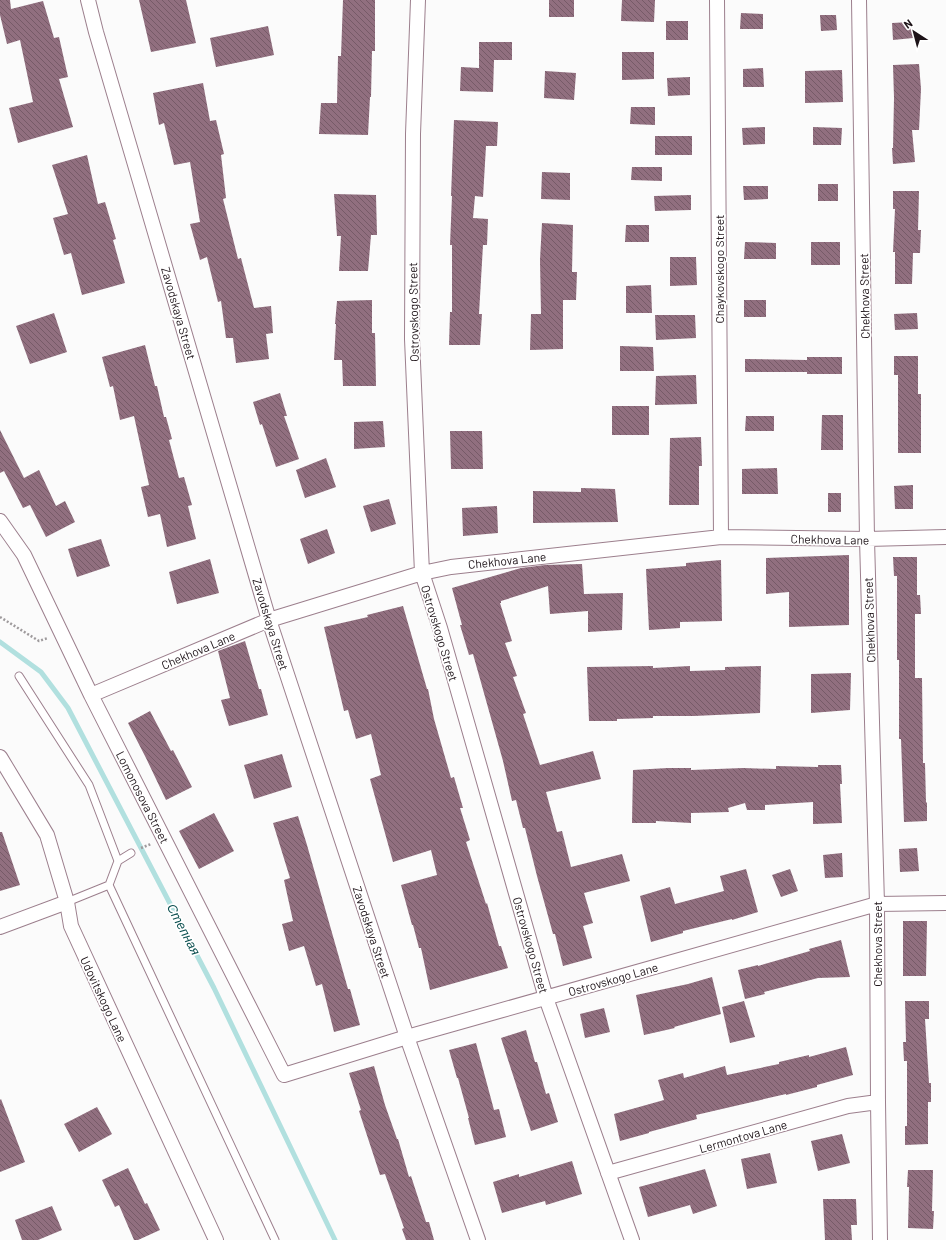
<svg xmlns="http://www.w3.org/2000/svg" width="946" height="1240" viewBox="0 0 946 1240" font-family="Barlow,sans-serif">
<defs>
<pattern id="building-back-hatch" width="6" height="6" patternUnits="userSpaceOnUse"><rect width="6" height="6" fill="#916f7f"/><path d="M-1 5l2 2M0 0l6 6M5-1l2 2" fill="none" stroke="#765a67"/></pattern>
</defs>
<rect width="100%" height="100%" fill="#fbfbfb"/>
<g fill="none" stroke-linecap="round" stroke-linejoin="round">
<path stroke="#b1e0df" stroke-width="5" d="M 0,642 L 41,672 L 68,708 L 214,988 L 335,1240"/>
</g>
<path fill="url(#building-back-hatch)" d="M 0,0 L 10,0 L 11,9 L 43,1 L 54,38 L 59,37 L 68,77 L 59,79 L 73,127 L 18,143 L 9,108 L 33,102 L 20,40 L 7,44 L 0,15 Z
M 139,0 L 186,0 L 196,43 L 151,52 Z
M 343,0 L 375,0 L 375,51 L 372,51 L 371,97 L 370,97 L 368,135 L 319,134 L 321,103 L 337,103 L 338,56 L 341,56 Z
M 549,0 L 574,0 L 574,17 L 549,17 Z
M 622,0 L 655,0 L 654,22 L 621,21 Z
M 741,13 L 763,14 L 763,29 L 740,29 Z
M 820,15 L 836,15 L 837,30 L 821,31 Z
M 666,21 L 688,21 L 688,40 L 666,40 Z
M 911,22 L 913,38 L 893,40 L 892,23 Z
M 268,26 L 274,55 L 216,67 L 210,38 Z
M 479,42 L 512,42 L 512,60 L 494,60 L 493,92 L 460,91 L 461,67 L 479,68 Z
M 622,52 L 654,52 L 654,79 L 622,80 Z
M 919,64 L 921,89 L 919,130 L 912,130 L 915,162 L 893,164 L 892,148 L 893,148 L 894,98 L 893,65 Z
M 763,68 L 764,87 L 743,87 L 743,69 Z
M 842,70 L 843,102 L 805,103 L 805,71 Z
M 545,71 L 576,73 L 574,100 L 544,98 Z
M 690,77 L 690,95 L 668,96 L 667,78 Z
M 203,83 L 210,121 L 216,120 L 224,154 L 221,155 L 226,198 L 223,199 L 238,259 L 241,258 L 254,308 L 271,306 L 273,333 L 266,334 L 269,359 L 236,363 L 233,338 L 226,338 L 221,301 L 218,302 L 207,257 L 200,260 L 190,224 L 200,222 L 190,162 L 174,165 L 164,123 L 159,125 L 153,93 Z
M 631,107 L 655,107 L 655,125 L 630,124 Z
M 454,120 L 498,122 L 497,146 L 486,146 L 483,197 L 475,196 L 473,218 L 488,219 L 487,245 L 483,245 L 479,314 L 482,314 L 480,345 L 449,345 L 450,312 L 452,312 L 452,245 L 450,245 L 452,196 L 451,196 Z
M 765,127 L 765,144 L 743,145 L 742,128 Z
M 813,127 L 842,128 L 841,145 L 813,145 Z
M 655,136 L 692,136 L 692,155 L 655,155 Z
M 87,155 L 98,204 L 105,202 L 116,239 L 113,240 L 125,283 L 82,295 L 71,253 L 64,255 L 53,218 L 68,214 L 52,165 Z
M 632,167 L 662,167 L 662,181 L 631,180 Z
M 542,172 L 570,173 L 570,200 L 541,199 Z
M 818,184 L 838,184 L 838,201 L 818,201 Z
M 743,186 L 768,186 L 768,199 L 744,200 Z
M 893,191 L 919,191 L 918,230 L 921,230 L 920,253 L 913,253 L 912,284 L 895,284 L 895,252 L 893,252 L 895,209 L 893,209 Z
M 334,194 L 376,195 L 377,235 L 371,235 L 368,271 L 339,271 L 341,236 L 337,236 Z
M 691,195 L 691,210 L 655,211 L 654,196 Z
M 542,223 L 573,225 L 572,272 L 577,272 L 576,300 L 563,300 L 563,349 L 530,350 L 531,314 L 541,314 L 540,260 Z
M 626,225 L 649,225 L 649,242 L 625,242 Z
M 745,242 L 776,243 L 776,259 L 744,259 Z
M 811,242 L 840,242 L 840,265 L 811,265 Z
M 670,257 L 696,257 L 697,285 L 670,286 Z
M 651,285 L 652,313 L 626,313 L 626,286 Z
M 372,300 L 372,333 L 375,333 L 376,386 L 343,386 L 342,360 L 334,360 L 336,324 L 335,324 L 337,301 Z
M 744,300 L 766,300 L 766,317 L 744,317 Z
M 54,313 L 67,352 L 30,364 L 16,326 Z
M 917,313 L 918,329 L 895,330 L 894,314 Z
M 655,315 L 695,315 L 696,338 L 656,340 Z
M 145,345 L 155,386 L 157,386 L 164,417 L 166,417 L 172,439 L 169,440 L 179,478 L 184,477 L 192,505 L 188,506 L 196,539 L 167,547 L 160,514 L 148,517 L 141,487 L 149,485 L 134,416 L 120,420 L 113,386 L 110,387 L 102,357 Z
M 620,346 L 653,347 L 654,371 L 620,371 Z
M 894,356 L 918,356 L 918,394 L 921,394 L 921,453 L 898,453 L 898,375 L 894,375 Z
M 807,357 L 842,357 L 842,374 L 807,374 L 807,372 L 745,372 L 745,359 L 807,360 Z
M 696,375 L 697,404 L 655,405 L 656,376 Z
M 280,393 L 287,416 L 284,416 L 299,459 L 276,467 L 262,424 L 260,425 L 253,402 Z
M 612,406 L 649,406 L 649,435 L 612,435 Z
M 822,415 L 843,415 L 843,450 L 821,450 Z
M 746,416 L 774,416 L 774,431 L 745,431 Z
M 383,421 L 385,447 L 354,449 L 354,422 Z
M 0,430 L 24,478 L 39,470 L 56,506 L 65,501 L 75,522 L 46,537 L 30,505 L 23,508 L 4,471 L 0,473 Z
M 450,431 L 482,431 L 483,469 L 451,469 Z
M 701,437 L 702,466 L 699,466 L 699,505 L 669,505 L 670,438 Z
M 326,458 L 336,487 L 305,498 L 296,470 Z
M 777,468 L 778,494 L 742,494 L 742,469 Z
M 913,485 L 913,509 L 895,509 L 894,486 Z
M 581,488 L 615,489 L 618,522 L 533,523 L 533,491 L 581,492 Z
M 828,493 L 841,493 L 841,512 L 828,512 Z
M 389,499 L 396,524 L 371,532 L 363,506 Z
M 497,506 L 498,533 L 463,536 L 462,508 Z
M 327,529 L 335,553 L 308,564 L 300,539 Z
M 101,539 L 110,566 L 77,577 L 68,549 Z
M 849,555 L 849,625 L 789,627 L 789,592 L 766,594 L 766,558 Z
M 893,557 L 917,557 L 917,595 L 920,595 L 921,614 L 915,614 L 915,678 L 922,678 L 923,763 L 925,763 L 926,803 L 927,802 L 927,821 L 904,822 L 901,739 L 899,739 L 899,660 L 897,660 L 897,576 L 894,576 Z
M 210,559 L 219,593 L 177,604 L 169,572 Z
M 721,560 L 722,621 L 680,622 L 680,628 L 649,630 L 646,569 L 686,566 L 686,563 Z
M 582,564 L 584,594 L 623,593 L 622,630 L 588,632 L 588,611 L 550,614 L 548,586 L 501,601 L 501,603 L 500,603 L 512,641 L 505,643 L 517,676 L 513,677 L 526,713 L 523,714 L 540,765 L 593,751 L 601,779 L 546,792 L 557,832 L 562,831 L 571,867 L 622,854 L 630,881 L 584,893 L 593,923 L 583,926 L 592,958 L 563,966 L 555,934 L 553,934 L 537,876 L 525,828 L 523,828 L 516,800 L 512,801 L 503,761 L 473,654 L 469,655 L 460,625 L 462,625 L 452,588 L 521,568 L 545,565 Z
M 403,606 L 427,689 L 428,689 L 434,719 L 451,778 L 454,777 L 463,808 L 460,808 L 470,840 L 466,842 L 486,904 L 487,903 L 499,946 L 501,946 L 508,968 L 430,990 L 421,948 L 419,948 L 413,925 L 412,925 L 401,885 L 437,875 L 431,850 L 393,862 L 370,779 L 381,775 L 371,734 L 356,739 L 348,710 L 344,711 L 324,627 L 368,617 L 367,615 Z
M 245,641 L 259,689 L 261,689 L 268,715 L 229,726 L 221,700 L 230,698 L 218,651 Z
M 653,666 L 653,668 L 690,666 L 690,671 L 725,670 L 725,667 L 761,666 L 760,713 L 694,716 L 653,716 L 653,718 L 617,719 L 617,721 L 589,721 L 587,667 Z
M 851,673 L 850,710 L 811,713 L 811,674 Z
M 150,711 L 171,751 L 173,750 L 192,787 L 166,800 L 146,758 L 128,723 Z
M 282,754 L 292,787 L 254,799 L 244,765 Z
M 818,765 L 841,765 L 842,784 L 840,784 L 842,823 L 813,824 L 813,802 L 765,805 L 765,810 L 747,810 L 745,803 L 728,808 L 729,812 L 691,813 L 691,823 L 656,821 L 656,823 L 632,823 L 633,770 L 668,768 L 691,768 L 691,770 L 743,768 L 776,769 L 776,766 L 818,767 Z
M 214,813 L 234,851 L 199,869 L 179,831 Z
M 298,816 L 307,845 L 348,989 L 350,989 L 360,1025 L 334,1032 L 322,984 L 316,986 L 304,946 L 289,951 L 282,924 L 293,921 L 284,880 L 290,878 L 273,823 Z
M 0,832 L 2,832 L 20,885 L 0,891 Z
M 917,848 L 919,871 L 900,872 L 899,849 Z
M 842,853 L 843,877 L 825,878 L 823,855 Z
M 746,869 L 758,912 L 732,920 L 732,919 L 683,931 L 683,933 L 651,942 L 640,896 L 670,887 L 675,904 L 724,891 L 720,876 Z
M 790,869 L 798,891 L 781,897 L 772,875 Z
M 903,921 L 927,921 L 926,976 L 903,976 Z
M 841,940 L 850,977 L 818,978 L 764,992 L 765,994 L 745,999 L 738,970 L 758,965 L 758,966 L 810,951 L 809,949 Z
M 712,977 L 721,1014 L 674,1027 L 675,1028 L 644,1035 L 636,995 L 688,984 Z
M 744,1001 L 755,1037 L 730,1043 L 722,1007 Z
M 905,1001 L 929,1001 L 929,1019 L 925,1019 L 929,1083 L 931,1083 L 931,1102 L 928,1102 L 928,1144 L 905,1145 L 905,1126 L 907,1126 L 907,1061 L 904,1061 L 903,1042 L 906,1042 Z
M 604,1008 L 610,1032 L 585,1038 L 580,1014 Z
M 526,1030 L 535,1062 L 537,1062 L 546,1094 L 549,1093 L 558,1122 L 531,1131 L 501,1038 Z
M 476,1043 L 494,1110 L 499,1109 L 506,1137 L 475,1145 L 468,1118 L 469,1118 L 458,1078 L 457,1078 L 449,1050 Z
M 846,1047 L 853,1075 L 817,1085 L 817,1087 L 786,1095 L 786,1094 L 696,1115 L 697,1119 L 649,1132 L 649,1133 L 620,1141 L 614,1114 L 664,1100 L 658,1080 L 683,1073 L 684,1078 L 725,1066 L 727,1075 L 779,1064 L 779,1062 L 809,1055 L 809,1057 Z
M 374,1066 L 385,1105 L 397,1139 L 398,1139 L 409,1177 L 411,1176 L 426,1222 L 429,1222 L 434,1240 L 406,1240 L 402,1229 L 404,1228 L 385,1174 L 380,1175 L 359,1111 L 361,1110 L 349,1073 Z
M 1,1099 L 25,1162 L 0,1172 L 0,1100 Z
M 97,1107 L 112,1134 L 79,1152 L 64,1124 Z
M 842,1134 L 850,1163 L 818,1171 L 811,1141 Z
M 770,1153 L 777,1183 L 747,1189 L 741,1159 Z
M 572,1161 L 582,1194 L 546,1205 L 545,1201 L 502,1213 L 493,1182 L 519,1174 L 519,1177 Z
M 128,1168 L 145,1204 L 147,1203 L 160,1230 L 138,1240 L 134,1240 L 119,1205 L 115,1207 L 102,1180 Z
M 705,1169 L 717,1206 L 693,1214 L 690,1205 L 648,1217 L 639,1187 Z
M 908,1170 L 933,1170 L 932,1211 L 934,1211 L 933,1229 L 908,1228 L 909,1187 L 907,1187 Z
M 823,1199 L 856,1199 L 857,1225 L 851,1225 L 852,1240 L 825,1240 Z
M 52,1206 L 62,1230 L 38,1240 L 22,1240 L 15,1220 Z"/>
<g fill="none" stroke-linecap="round" stroke-linejoin="round">
<g stroke="#9c7f8d" stroke-width="9">
<path id="lane" d="M 19,676 L 89,785 L 118,861
M 109,885 L 118,861 L 131,853
M 67,902 L 109,885 L 275,1240"/>
</g>
<g stroke="#9c7f8d" stroke-width="16">
<path id="street" d="M 88,0 L 96,32 L 269,620 L 407,1037 L 478,1240
M 418,0 L 413,134 L 412,339 L 422,573 L 440,628 L 546,998 L 632,1240
M 717,0 L 721,537
M 859,0 L 867,539 L 877,904 L 878,1102 L 880,1240
M 0,521 L 24,555 L 91,695 L 284,1075 L 407,1037 L 877,904 L 946,903
M 91,695 L 269,620 L 422,573 L 451,567 L 721,537 L 867,539 L 946,537
M 0,757 L 47,835 L 67,902 L 71,926 L 216,1240
M 0,927 L 67,902
M 608,1173 L 848,1106 L 878,1102"/>
</g>
<path stroke="#9e9a9c" stroke-width="2.5" stroke-dasharray="2 2" stroke-linecap="butt" d="M 0,617 L 39,641 L 48,638
M 141,848 L 151,844"/>
<use href="#lane" stroke="#fff" stroke-width="7"/>
<use href="#street" stroke="#fff" stroke-width="14"/>
</g>
<g text-anchor="middle" dominant-baseline="central" stroke-width="3.5" stroke-linejoin="round" paint-order="stroke">
<g font-size="12" fill="#1d1318" stroke="#fff">
<text transform="translate(719 269) rotate(-90)">Chaykovskogo Street</text>
<text transform="translate(864 296) rotate(-91)">Chekhova Street</text>
<text transform="translate(413 312) rotate(-91)">Ostrovskogo Street</text>
<text transform="translate(179 313) rotate(74)">Zavodskaya Street</text>
<text transform="translate(830 539) rotate(1)">Chekhova Lane</text>
<text transform="translate(507 560) rotate(-6)">Chekhova Lane</text>
<text transform="translate(869 620) rotate(-92)">Chekhova Street</text>
<text transform="translate(271 624) rotate(73)">Zavodskaya Street</text>
<text transform="translate(440 633) rotate(73)">Ostrovskogo Street</text>
<text transform="translate(198 650) rotate(-23)">Chekhova Lane</text>
<text transform="translate(143 797) rotate(63)">Lomonosova Street</text>
<text transform="translate(372 932) rotate(72)">Zavodskaya Street</text>
<text transform="translate(877 944) rotate(-90)">Chekhova Street</text>
<text transform="translate(531 945) rotate(74)">Ostrovskogo Street</text>
<text transform="translate(613 979) rotate(-16)">Ostrovskogo Lane</text>
<text transform="translate(104 999) rotate(65)">Udovitskogo Lane</text>
<text transform="translate(743 1136) rotate(-16)">Lermontova Lane</text>
</g>
<g font-size="13" font-style="italic" fill="#0d5151" stroke="#fff">
<text transform="translate(184 929) rotate(62)">Степная</text>
</g>
</g>
<g transform="translate(914 32) rotate(324)" stroke="#ffffff" stroke-width="3" paint-order="stroke">
<path d="M0-3L7 15L0 10L-7 15Z" fill="#1d1318"/>
<text y="-6" font-size="11" font-weight="bold" text-anchor="middle" fill="#1d1318">N</text>
</g>
</svg>
